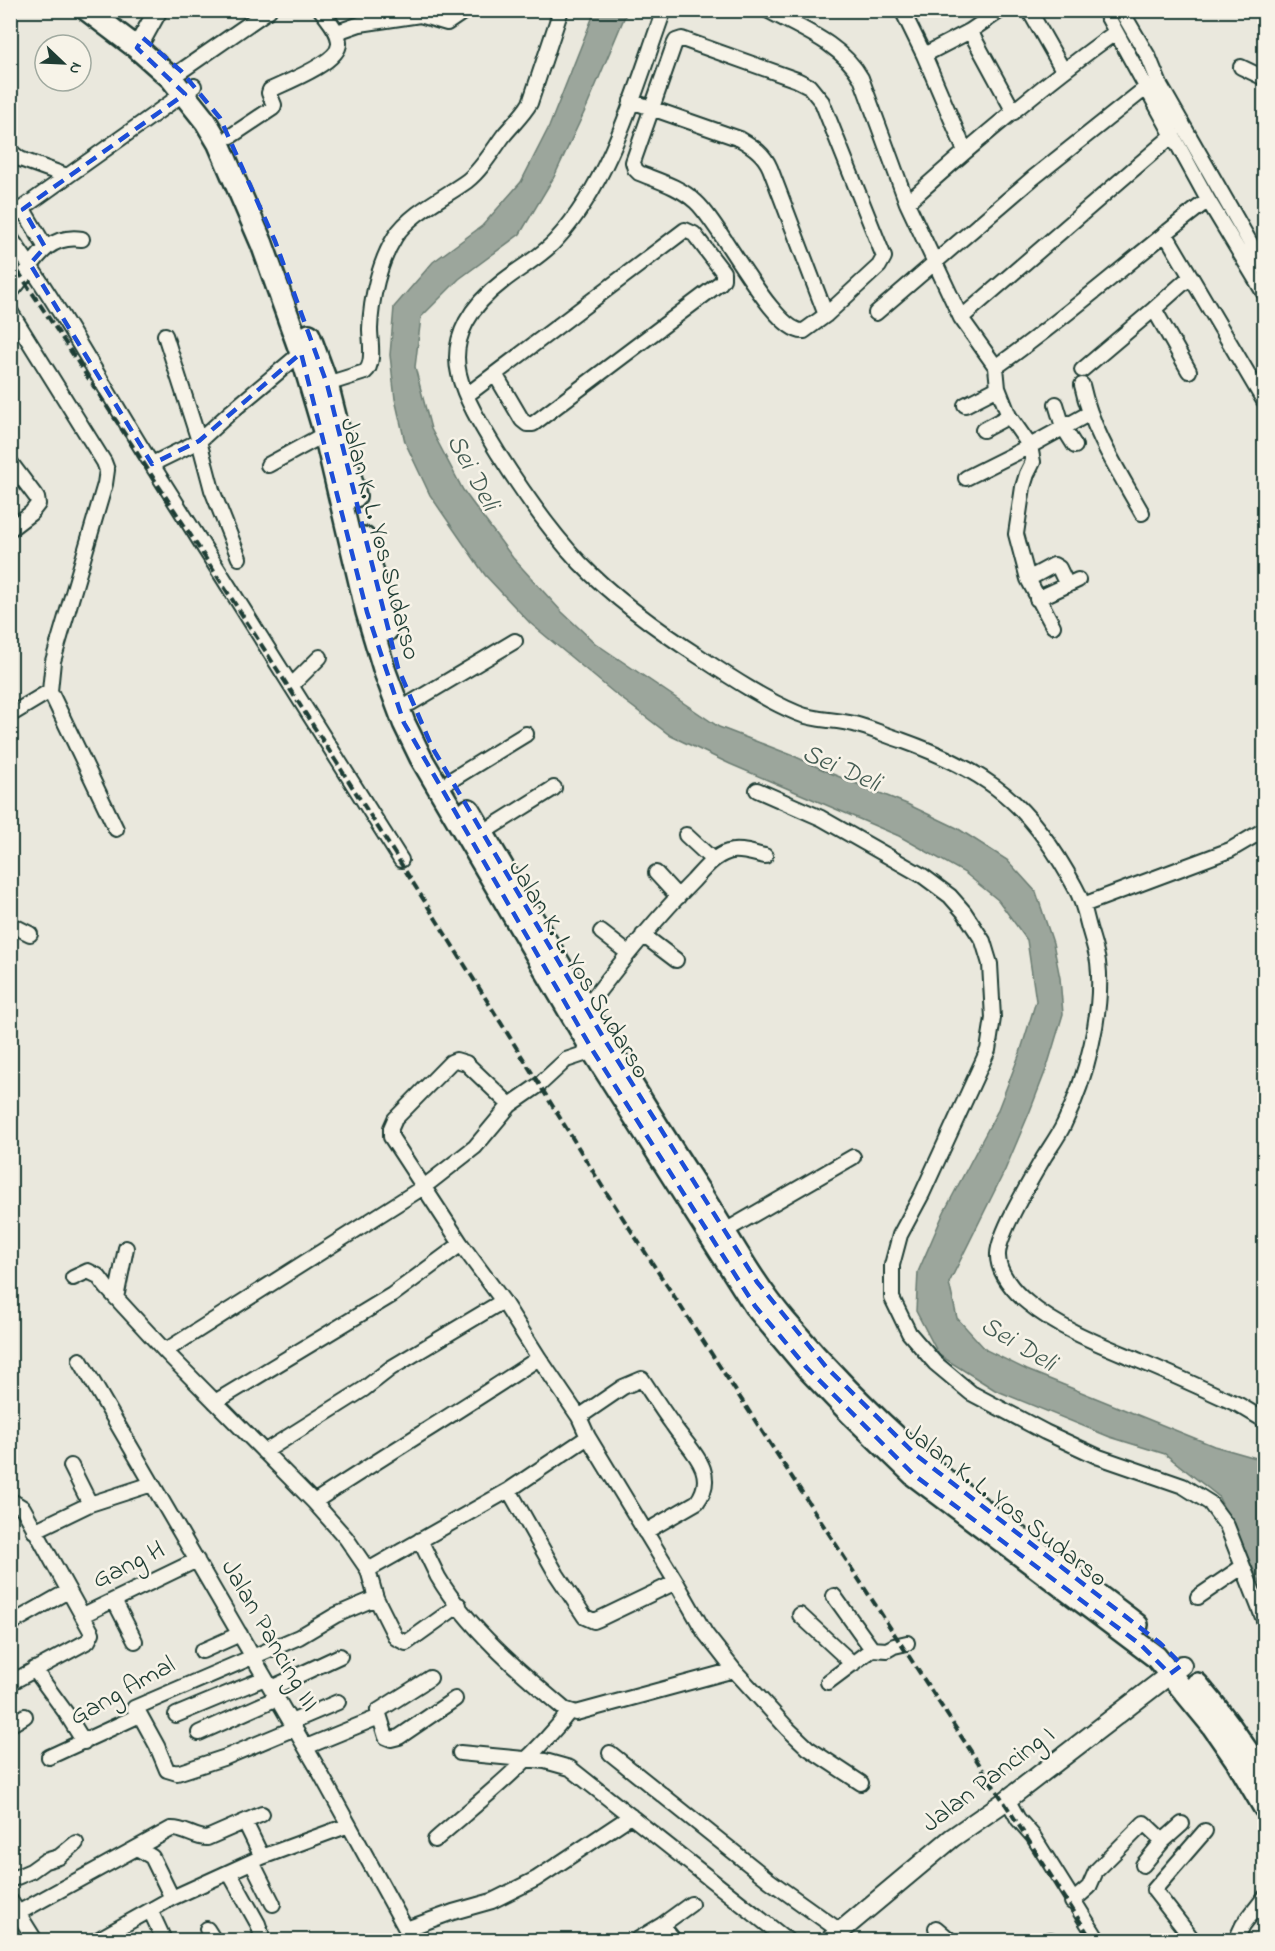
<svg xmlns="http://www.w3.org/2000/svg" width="1275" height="1951" viewBox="0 0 1275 1951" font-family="'Indie Flower',sans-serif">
<rect width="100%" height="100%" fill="#eae8dd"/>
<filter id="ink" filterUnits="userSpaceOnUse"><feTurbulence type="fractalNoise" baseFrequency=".0167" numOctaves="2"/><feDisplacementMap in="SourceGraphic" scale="12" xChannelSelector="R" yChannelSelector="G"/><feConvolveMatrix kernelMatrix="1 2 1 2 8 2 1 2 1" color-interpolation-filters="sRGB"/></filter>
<g filter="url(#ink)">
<path fill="#c8ccc1" stroke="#74847a" stroke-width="1.5" d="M 11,1901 L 34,1940 L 11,1940 Z"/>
<path fill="#9ca69c" stroke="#6a7c72" stroke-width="1.5" d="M 595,11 L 627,11 L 588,104 L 554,177 L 520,234 L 459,279 L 421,317 L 415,367 L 431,429 L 463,490 L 513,558 L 562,612 L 595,643 L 719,727 L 794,756 L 830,773 L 907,804 L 957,828 L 1007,860 L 1036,892 L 1053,943 L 1060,978 L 1063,1014 L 1047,1067 L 1030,1111 L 1005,1170 L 949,1283 L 957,1318 L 986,1350 L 1027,1370 L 1214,1446 L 1256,1458 L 1264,1465 L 1264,1591 L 1218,1496 L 1165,1454 L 1110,1437 L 995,1390 L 939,1355 L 916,1311 L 918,1272 L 944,1212 L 997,1112 L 1020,1053 L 1036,1001 L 1027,940 L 998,900 L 965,873 L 899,836 L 730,764 L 671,736 L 613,692 L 530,623 L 485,575 L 430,495 L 405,442 L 395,399 L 390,355 L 394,307 L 433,262 L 482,226 L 521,182 L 549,127 Z"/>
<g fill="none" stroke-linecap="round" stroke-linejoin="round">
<g stroke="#1f3d34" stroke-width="18">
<path id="minor" d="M 664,10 C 636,87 612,179 556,240 C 541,257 519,268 502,282 C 473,304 450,336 459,374 C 465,400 484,430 498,453 C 522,491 549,530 580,563 C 617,601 659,631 703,659 C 733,679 764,699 797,713 C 815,721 835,719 854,724 C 870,728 885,735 901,740 C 988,771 1031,804 1075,887 C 1082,899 1085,911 1088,924 C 1091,936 1096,949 1098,962 C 1104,1011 1086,1079 1064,1124 C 1059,1135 1051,1146 1044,1157 C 1032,1178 999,1232 998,1254 C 997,1272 1014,1292 1028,1303 C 1061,1330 1102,1345 1140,1361 C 1174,1375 1206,1390 1239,1405 L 1264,1420
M 767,10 C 801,29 841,43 861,78 L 907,203 L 961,318 L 996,367 L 998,388 L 1009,416 L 1030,446 L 1033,462 L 1027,474 L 1023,487 L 1016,534 L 1028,579 L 1053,626
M 902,10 L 924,55 L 965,151
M 1029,10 L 1063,70
M 1104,10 L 1208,200 L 1264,293
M 1121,10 L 1149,58 L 1160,85 L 1264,267
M 970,31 L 1001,10
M 337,32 L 360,24 L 420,15 L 447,23 L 466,10
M 682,39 L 797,80 L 809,86 L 822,102 L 884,257 L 879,266 L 826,315 L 804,331 C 774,334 721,224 696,202 C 680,187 659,181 639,173 L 635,169 L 633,162 L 674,45 L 676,41 Z
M 924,55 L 970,31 L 1014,112
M 1241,67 L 1264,78
M 181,71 L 269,10
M 631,101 L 740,139 C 754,147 764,154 770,168 L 826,315
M 231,136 L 273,108 L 274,105 L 269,93 L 270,90 C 285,83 340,62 339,43 C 339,31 328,20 321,10
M 10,151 L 20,159 L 67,176
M 907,203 C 974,143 1043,84 1116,32
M 23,209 L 46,248
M 10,217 L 194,86
M 1165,233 L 1264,401
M 10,237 C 61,308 103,386 149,460 C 233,594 317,727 401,860
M 10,293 C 32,270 42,233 82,239
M 10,311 L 104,462 L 107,470 L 105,484 L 53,661 L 50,691 L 116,829
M 876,313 L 1033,178 L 1147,87
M 961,318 L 1173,135
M 165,335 L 199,441 L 212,490 L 239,558
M 996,367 C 1070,315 1137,254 1208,200
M 1082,370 L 1154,309
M 1189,371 L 1154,309 L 1190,277
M 327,384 L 365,372 C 375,364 370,341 370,329 C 371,298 379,263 395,237 C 410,213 445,197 467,181 C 482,169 493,150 504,135 C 513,124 523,115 530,103 L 561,10
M 1082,385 C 1092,431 1119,472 1142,513
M 467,395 L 685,230 L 694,234 L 723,272 L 723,279 L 720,283 L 533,424 L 527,424 L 522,420 L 495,374
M 1056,404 L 1063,427 L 1075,446
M 965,405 L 998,388
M 983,430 L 1009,416
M 10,462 L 37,498 L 38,504 L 31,513 L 10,529
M 152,464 L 199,441 L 232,411 L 301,353
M 268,465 L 325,434
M 966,478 L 1030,446 L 1090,413
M 1028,579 L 1054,565 L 1059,568 L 1067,585
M 1037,599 L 1078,580
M 291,686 L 320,657
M 411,703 L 515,641
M 10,715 L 50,691
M 451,780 L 526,734
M 757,790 L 821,818 L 923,876 L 950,896 L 964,912 L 983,941 L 990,964 L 993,1018 L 988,1050 L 922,1194 L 900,1235 L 892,1265 L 892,1298 L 909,1333 L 935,1363 L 971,1393 L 1045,1432 L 1099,1457 L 1183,1486 L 1210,1503 L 1227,1526 L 1264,1620
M 482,833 L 554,788
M 686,835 L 713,860
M 656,873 L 678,897
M 1083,905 L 1230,850 L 1264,830
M 10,924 L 30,934
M 601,932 L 628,953
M 643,935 L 676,960
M 586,1008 C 620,963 654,920 693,881 C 703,870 714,856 728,852 C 739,848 754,854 765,856
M 510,1105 L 466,1063 L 456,1060 L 451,1062 L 395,1119 L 391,1128 L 391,1137 L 461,1244 L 503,1301 L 539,1358 L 579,1417 L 588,1437 L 676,1582 L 705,1633 L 734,1670 L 788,1729 L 808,1748 L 861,1783
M 725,1231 L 853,1157
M 73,1278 L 88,1271 L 98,1276 L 107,1288 L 165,1351 L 314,1502 L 346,1538 L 368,1570 L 376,1598 L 396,1638 L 406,1643 L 459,1605
M 116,1298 L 126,1248
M 165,1351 L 425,1186 L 475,1147 L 510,1105 L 539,1085 L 566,1060 L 593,1051 L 599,1047
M 80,1360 L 317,1767 L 406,1929 L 410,1940
M 215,1402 L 392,1295 L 461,1244
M 579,1417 L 623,1387 L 642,1379 C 652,1394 662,1410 673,1425 C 688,1448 720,1472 697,1502 L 645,1532
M 264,1452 L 364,1389 L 391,1368 L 503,1301
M 71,1466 L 90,1504
M 509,1490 L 557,1575 L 585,1617 L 594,1621 L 599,1619 L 676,1582
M 10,1500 L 23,1508 L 92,1633 L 88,1641 L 10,1683
M 314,1502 C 389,1453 465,1407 539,1358
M 34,1531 L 90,1504 L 152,1484
M 420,1540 C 426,1552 432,1565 438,1577 C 468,1628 520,1672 564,1709 L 576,1713 L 734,1670
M 368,1570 L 509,1490 L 588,1437
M 1198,1597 L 1242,1567
M 114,1600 L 135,1641
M 83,1615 L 197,1560
M 800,1615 L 853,1664
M 10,1624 L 68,1591
M 872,1649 L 887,1650 L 894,1646 L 907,1643
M 202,1651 L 240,1634
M 34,1669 L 66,1713 L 84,1742
M 430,1678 L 378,1711 L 386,1737 L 391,1739 L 399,1737 L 455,1699
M 828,1682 L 872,1649 L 834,1596
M 271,1688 L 340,1656
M 140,1715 L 157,1746 L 167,1770 L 177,1773 L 226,1757 L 295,1728
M 176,1715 L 265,1678
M 291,1722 L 338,1702
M 10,1725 L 25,1716
M 199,1733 L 277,1698
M 306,1747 L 379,1717
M 460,1753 L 545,1761 L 570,1768 L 787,1940
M 610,1753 L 770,1881 L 840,1931
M 49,1757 L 140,1715 L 134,1708 L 299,1637 L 336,1615 L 376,1598
M 1007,1799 L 1018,1819 L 1033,1836 L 1098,1940
M 245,1822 L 262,1857
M 435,1840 C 482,1799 531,1761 569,1712
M 137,1848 L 152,1857 L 172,1898
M 252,1862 L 273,1904
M 1143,1865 L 1163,1841 L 1182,1824
M 229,1872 L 258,1924 L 261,1933 L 259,1940
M 10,1880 L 31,1871 L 45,1861 L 59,1857 L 76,1843
M 10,1900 L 35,1940
M 1072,1902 L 1089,1887 L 1096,1871 L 1144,1823 L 1163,1841
M 151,1912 L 164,1940
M 18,1913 L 171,1829 C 184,1828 194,1838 207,1838 L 262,1814
M 662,1925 L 674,1940
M 936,1928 L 950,1940
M 207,1929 L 214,1940
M 406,1929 L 453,1912 L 492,1901 L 536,1879 L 631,1816
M 97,1940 L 172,1898 L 262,1857 L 349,1825
M 637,1940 L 662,1925 L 691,1904
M 1050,1940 L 1051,1940
M 1193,1940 L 1154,1890 L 1205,1831
M 1236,1940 L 1243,1925 L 1264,1898"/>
</g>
<g stroke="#1f3d34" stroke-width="22">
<path id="secondary" d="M 137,48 L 158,10
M 830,1940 L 952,1838 L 1004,1802 L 1182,1665"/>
</g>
<g stroke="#1f3d34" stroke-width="26">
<path id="trunk" d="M 87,10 L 137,48 L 171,78 L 206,122 L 219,144 L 262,244 L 301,353 L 325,434 L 367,612 L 385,672 L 404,723 L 421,758 L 593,1051 L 755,1306 L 807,1368 L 851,1414 L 914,1475 L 1156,1657 L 1212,1725 L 1237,1761 L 1264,1807
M 309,335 L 327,384 L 355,496
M 364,538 L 387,630
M 469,810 C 544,938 618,1067 699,1191 C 727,1234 751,1281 785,1321 C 825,1368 869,1413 916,1455 C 984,1516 1064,1568 1137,1625
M 1197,1684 C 1222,1713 1243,1743 1263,1776"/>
</g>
<use href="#minor" stroke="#f7f3e8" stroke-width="14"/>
<use href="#secondary" stroke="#f7f3e8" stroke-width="18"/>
<use href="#trunk" stroke="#f7f3e8" stroke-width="21"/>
<path stroke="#1f3d34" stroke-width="4" stroke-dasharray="9 4.5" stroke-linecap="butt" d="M 10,259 C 212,565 410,874 602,1186 L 1004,1802 L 1092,1940"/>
</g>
</g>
<path fill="none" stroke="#1d4ed8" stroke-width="4.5" stroke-dasharray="12 8" stroke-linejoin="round" d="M 143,38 L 181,71 L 220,118 L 275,241 L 327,384 L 398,668 L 432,747 L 606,1042 L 757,1282 L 827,1368 L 916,1455 L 1160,1643 L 1182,1665 L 1170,1674 L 1141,1645 L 914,1475 L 807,1368 L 755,1306 L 593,1051 L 404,723 L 367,612 L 301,353 L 199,441 L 152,464 L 30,264 L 45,247 L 23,209 L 185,94 L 137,48 Z"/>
<g text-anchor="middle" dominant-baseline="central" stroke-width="5" stroke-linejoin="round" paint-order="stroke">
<g font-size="26" fill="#1f3d34" stroke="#f7f3e8">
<text transform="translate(379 539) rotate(75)">Jalan K. L. Yos Sudarso</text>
<text transform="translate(578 970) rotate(59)">Jalan K. L. Yos Sudarso</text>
<text transform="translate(1005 1506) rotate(38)">Jalan K. L. Yos Sudarso</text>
<text transform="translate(129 1566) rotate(-26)">Gang H</text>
<text transform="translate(269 1636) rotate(60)">Jalan Pancing III</text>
<text transform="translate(123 1692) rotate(-29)">Gang Amal</text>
<text transform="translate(989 1780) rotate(-37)">Jalan Pancing I</text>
</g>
<g font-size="27" font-style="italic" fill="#445c53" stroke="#f7f3e8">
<text transform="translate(472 473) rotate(62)">Sei Deli</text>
<text transform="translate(841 769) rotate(24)">Sei Deli</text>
<text transform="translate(1018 1345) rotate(31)">Sei Deli</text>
</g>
</g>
<rect width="1275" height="1951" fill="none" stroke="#f7f3e8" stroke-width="36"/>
<rect x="18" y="18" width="1239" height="1915" fill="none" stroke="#1f3d34" stroke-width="2" filter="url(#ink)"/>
<g transform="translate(63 63) rotate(113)"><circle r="28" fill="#f7f3e8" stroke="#a1aaa0" stroke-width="1.5"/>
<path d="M0-4.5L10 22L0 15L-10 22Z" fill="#1f3d34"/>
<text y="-9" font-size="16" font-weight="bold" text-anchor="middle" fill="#1f3d34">N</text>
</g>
</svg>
